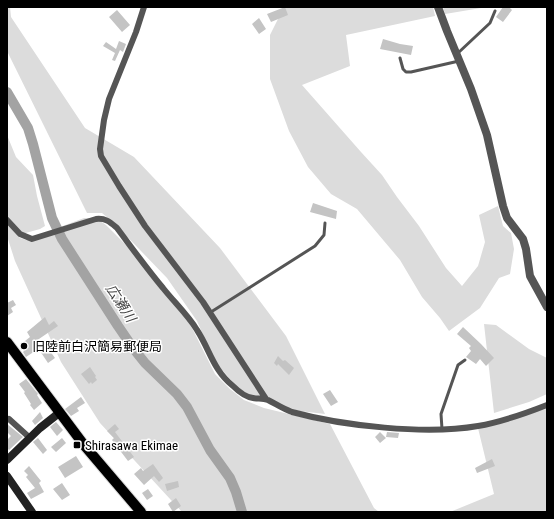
<svg xmlns="http://www.w3.org/2000/svg" width="554" height="519" viewBox="0 0 554 519" font-family="'Roboto Condensed','Noto Sans JP',sans-serif">
<rect width="100%" height="100%" fill="#fff"/>
<path fill="#dcdcdc" d="M 7,7 L 10,7 L 11,17 L 85,128 L 134,157 L 220,248 L 286,336 L 325,414 L 300,411 L 262,401 L 239,389 L 215,362 L 197,321 L 167,278 L 114,223 L 102,213 L 87,213 L 7,51 Z
M 284,7 L 433,7 L 435,16 L 346,35 L 350,66 L 302,85 L 361,152 L 382,175 L 397,197 L 419,226 L 446,268 L 462,286 L 478,266 L 485,242 L 479,215 L 498,206 L 503,226 L 511,233 L 514,249 L 510,274 L 499,278 L 480,308 L 449,331 L 440,318 L 422,297 L 400,260 L 357,209 L 331,194 L 308,167 L 289,131 L 270,79 L 270,35 Z
M 443,7 L 487,7 L 445,14 Z
M 7,135 L 16,157 L 33,175 L 37,196 L 45,226 L 40,229 L 22,234 L 7,218 Z
M 84,218 L 96,218 L 106,225 L 153,272 L 183,313 L 193,330 L 215,374 L 230,389 L 244,400 L 264,408 L 330,424 L 374,508 L 379,512 L 182,512 L 100,423 L 61,362 L 15,261 L 7,236 L 7,223 L 20,238 L 26,240 Z
M 484,324 L 496,325 L 529,349 L 547,358 L 547,394 L 529,402 L 494,413 Z
M 547,409 L 547,512 L 450,512 L 494,494 L 477,424 Z"/>
<g fill="none" stroke-linecap="round" stroke-linejoin="round">
<path stroke="#a3a3a3" stroke-width="10" d="M 7,92 L 28,128 L 33,144 L 52,218 L 62,239 L 118,326 L 133,348 L 145,363 L 177,394 L 187,407 L 210,450 L 230,478 L 236,492 L 242,512"/>
</g>
<path fill="#c4c4c4" d="M 285,7 L 288,15 L 271,22 L 267,14 Z
M 503,7 L 509,7 L 512,10 L 503,22 L 496,17 Z
M 117,10 L 130,25 L 122,32 L 109,17 Z
M 259,18 L 266,29 L 259,34 L 252,24 Z
M 383,39 L 400,44 L 413,46 L 411,55 L 380,49 Z
M 119,41 L 126,44 L 123,52 L 120,50 L 115,61 L 112,60 L 115,53 L 103,46 L 106,42 L 116,49 Z
M 313,203 L 337,211 L 336,219 L 310,212 Z
M 13,300 L 16,305 L 11,308 L 13,312 L 7,316 L 7,303 Z
M 45,317 L 49,325 L 54,321 L 58,326 L 36,341 L 41,347 L 26,357 L 23,352 L 24,351 L 20,345 L 30,337 L 27,332 Z
M 463,327 L 481,344 L 494,358 L 486,366 L 480,359 L 476,364 L 466,357 L 471,351 L 469,348 L 471,346 L 457,334 Z
M 47,347 L 55,358 L 48,363 L 40,351 Z
M 278,356 L 283,361 L 285,360 L 294,368 L 289,375 L 278,364 L 277,366 L 274,363 Z
M 90,367 L 96,376 L 95,377 L 97,380 L 92,384 L 91,382 L 89,384 L 81,374 Z
M 26,379 L 38,394 L 37,395 L 42,403 L 34,410 L 30,405 L 31,404 L 24,393 L 25,392 L 19,384 Z
M 330,390 L 338,402 L 331,406 L 323,394 Z
M 81,397 L 85,403 L 77,408 L 79,411 L 71,416 L 65,409 Z
M 40,412 L 43,418 L 35,425 L 32,421 Z
M 56,422 L 63,430 L 57,436 L 50,427 Z
M 7,424 L 23,437 L 9,450 L 7,448 L 7,440 L 11,436 L 7,432 Z
M 115,424 L 119,429 L 115,432 L 134,457 L 128,461 L 112,440 L 114,438 L 107,431 Z
M 380,432 L 386,438 L 380,443 L 375,437 Z
M 387,432 L 399,433 L 398,438 L 386,437 Z
M 38,438 L 47,450 L 43,454 L 33,442 Z
M 62,438 L 66,443 L 56,452 L 51,447 Z
M 76,456 L 83,467 L 65,478 L 58,467 Z
M 492,459 L 495,466 L 477,473 L 475,468 Z
M 153,464 L 163,478 L 159,482 L 154,476 L 144,485 L 134,474 L 141,468 L 143,471 Z
M 29,466 L 41,481 L 39,483 L 44,492 L 31,499 L 27,493 L 35,488 L 26,477 L 28,475 L 24,471 Z
M 178,481 L 179,487 L 167,491 L 165,484 Z
M 62,483 L 70,495 L 62,500 L 53,489 Z
M 148,489 L 153,496 L 147,500 L 142,493 Z
M 176,498 L 181,506 L 173,512 L 168,504 Z"/>
<g fill="none" stroke-linecap="round" stroke-linejoin="round">
<g stroke="#dbdbdb" stroke-width="12">
<path id="trunk" d="M 7,342 L 84,445 L 141,512"/>
</g>
<path stroke="#555" stroke-width="3" d="M 458,53 L 490,23 L 495,11
M 400,58 L 403,69 L 406,72 L 411,72 L 459,61
M 211,312 L 315,246 L 324,235 L 325,223
M 442,429 L 441,414 L 458,365 L 465,360"/>
<path stroke="#555" stroke-width="6" d="M 144,7 L 136,32 L 109,99 L 104,120 L 100,149 L 101,156 L 119,186 L 145,226 L 203,302 L 266,399
M 7,220 L 20,234 L 32,239 L 96,219 C 106,218 110,222 117,228 C 132,248 147,269 163,288 C 174,302 188,315 197,330 C 210,350 213,370 233,386 C 238,391 245,397 253,398 C 258,399 263,398 268,400 C 276,404 283,409 292,412 C 343,426 426,435 478,426 C 502,422 524,414 547,405
M 9,419 L 30,438"/>
<path stroke="#555" stroke-width="8" d="M 438,7 L 447,31 L 471,89 L 487,135 L 503,206 L 507,218 L 523,239 L 526,249 L 530,276 L 547,307"/>
<path stroke="#222" stroke-width="8" d="M 7,460 L 40,428 L 59,413
M 7,476 L 32,512"/>
<use href="#trunk" stroke="#000" stroke-width="10"/>
<g stroke="#000" stroke-width="3">
<path id="rail" d="M 7,511 L 8,512"/>
</g>
<use href="#rail" stroke="#fff" stroke-width="1.5" stroke-dasharray="4.5" stroke-linecap="butt"/>
</g>
<g fill="#000" stroke="#fff" stroke-width="1.5">
<circle cx="24" cy="346" r="4"/>
<rect x="73" y="441" width="8" height="8" rx="2"/>
</g>
<g text-anchor="middle" dominant-baseline="central" stroke-width="3" stroke-linejoin="round" paint-order="stroke">
<g font-size="13" fill="#000" stroke="#fff" text-anchor="start">
<text x="32" y="346">旧陸前白沢簡易郵便局</text>
<text x="85" y="445">Shirasawa Ekimae</text>
</g>
<g font-size="14" font-style="italic" fill="#444" stroke="#fff">
<text transform="translate(121 303) rotate(57)">広瀬川</text>
</g>
</g>
<rect width="554" height="519" fill="none" stroke="#000000" stroke-width="16"/>
</svg>
